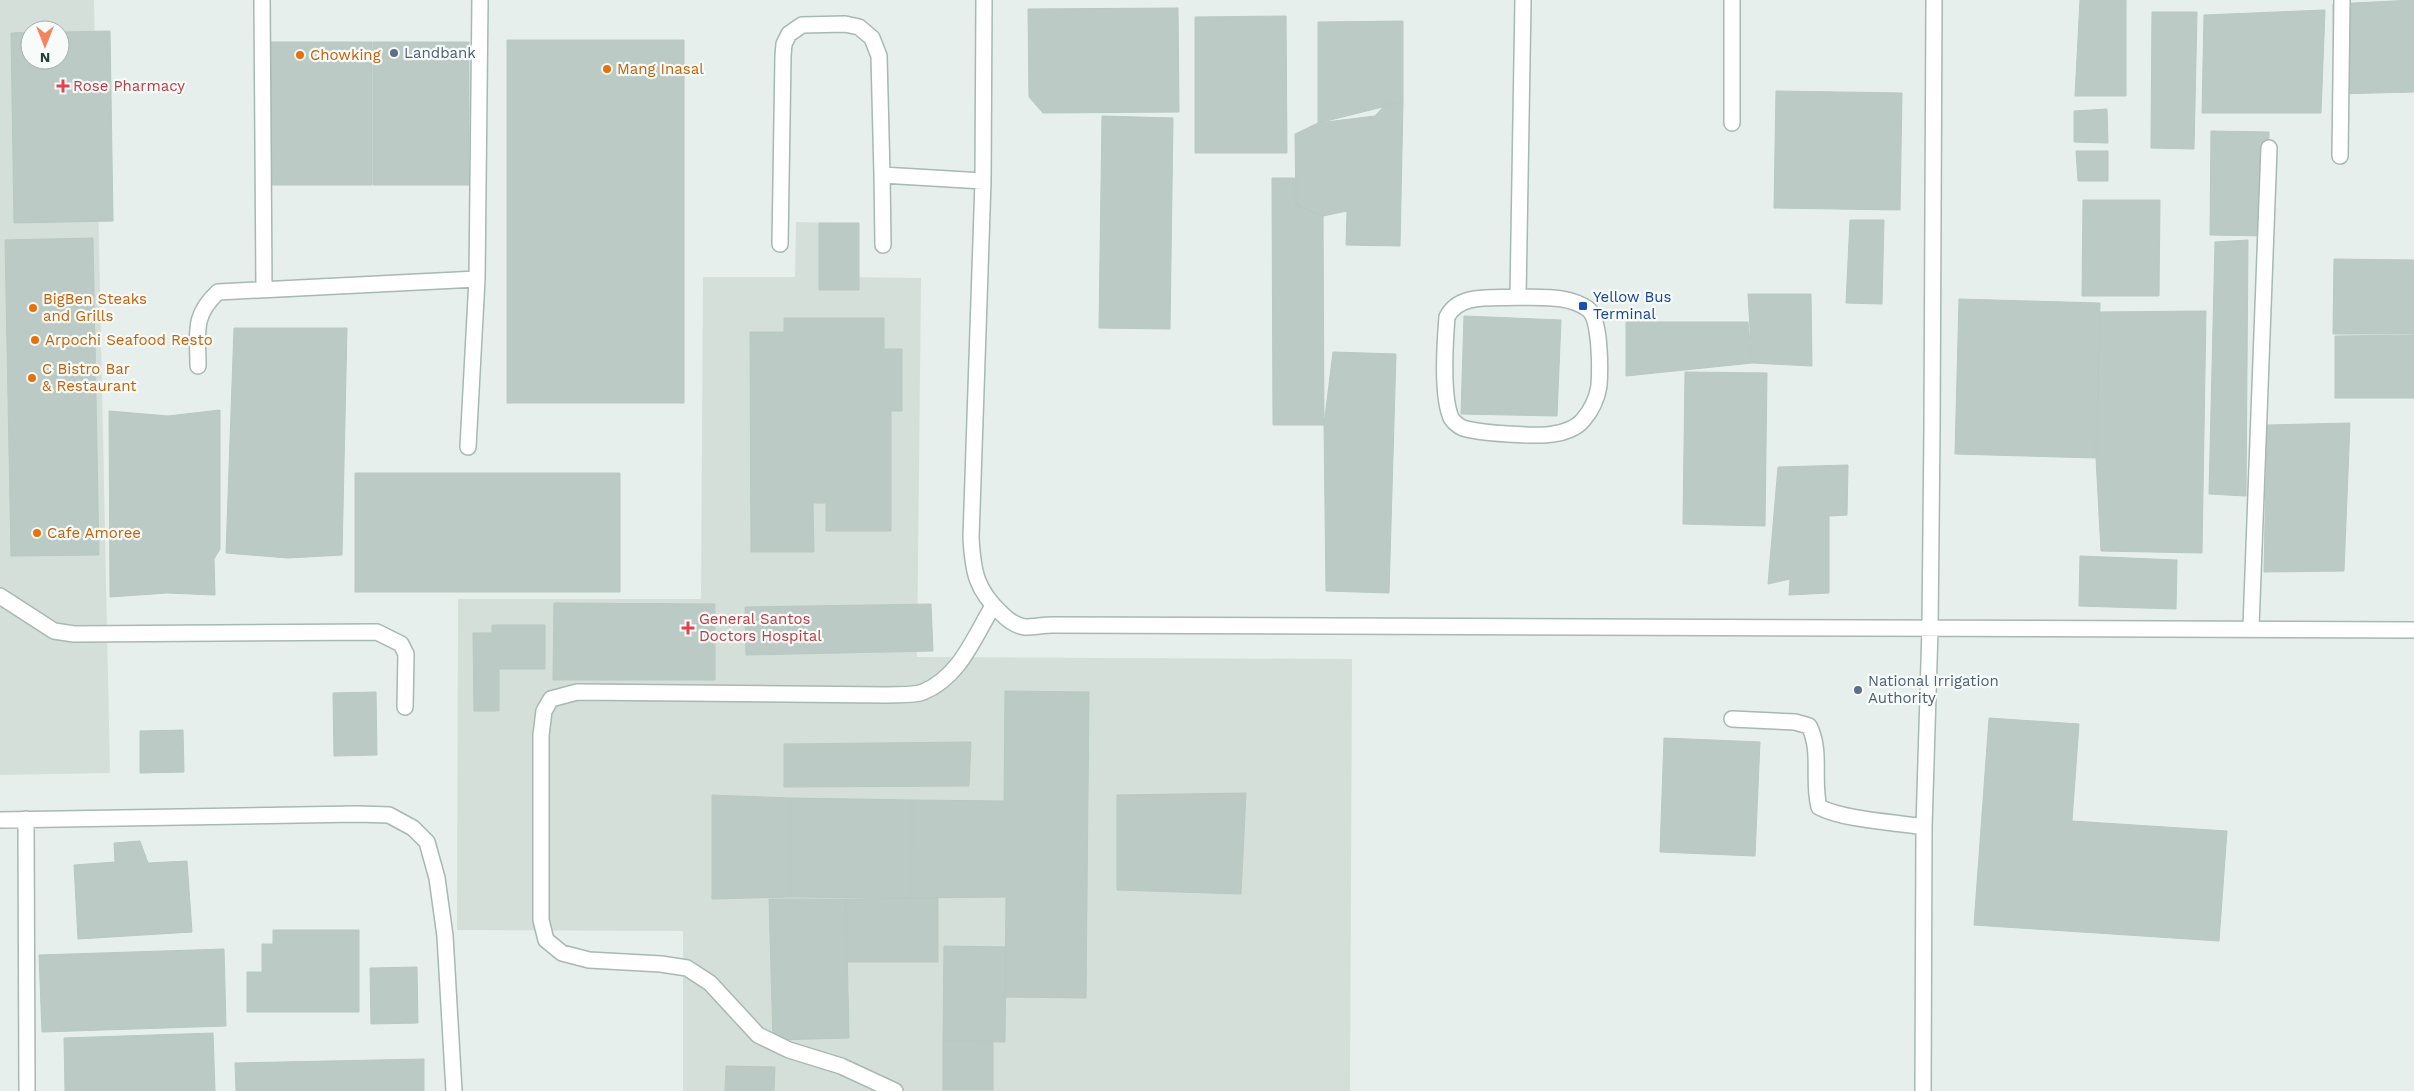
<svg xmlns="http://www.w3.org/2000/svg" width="2414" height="1091" viewBox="0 0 2414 1091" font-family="'Work Sans',sans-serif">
<rect width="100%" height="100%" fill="#e6efeb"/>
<path fill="#d4dfda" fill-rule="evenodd" d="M 0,0 L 94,0 L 110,773 L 0,775 ZM 30,30 L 60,30 L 60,60 L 30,60 Z
M 796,222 L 841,223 L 840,277 L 921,278 L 917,657 L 1352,659 L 1350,1091 L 683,1091 L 683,931 L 457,930 L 458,599 L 701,599 L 703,277 L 795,277 Z"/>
<path fill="#bbcac4" stroke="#b8c9c2" d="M 2080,0 L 2126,0 L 2126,96 L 2075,96 Z
M 2414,0 L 2414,92 L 2334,94 L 2333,4 Z
M 1178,8 L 1179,112 L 1043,113 L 1029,97 L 1028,9 Z
M 2325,10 L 2321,113 L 2202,113 L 2204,15 Z
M 2152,12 L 2197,12 L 2194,149 L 2151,148 Z
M 1286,16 L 1287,153 L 1195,153 L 1195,17 Z
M 1403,21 L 1403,102 L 1318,123 L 1318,22 Z
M 110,31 L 113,221 L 14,223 L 11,33 L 30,32 L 30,60 L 60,60 L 60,32 Z
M 507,40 L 684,40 L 684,403 L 507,403 Z
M 270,42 L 372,42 L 372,185 L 270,185 Z
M 373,42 L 469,42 L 469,185 L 373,185 Z
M 1776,91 L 1902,93 L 1900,210 L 1774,208 Z
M 1388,102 L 1403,102 L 1400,246 L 1346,245 L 1347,211 L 1323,216 L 1296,205 L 1295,134 L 1318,123 L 1375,116 Z
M 2107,109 L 2108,143 L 2074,142 L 2074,111 Z
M 1102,116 L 1173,118 L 1170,329 L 1099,328 Z
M 2211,131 L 2269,132 L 2267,236 L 2210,235 Z
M 2076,151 L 2108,151 L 2108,181 L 2078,181 Z
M 1272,178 L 1296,178 L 1296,205 L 1323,216 L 1324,425 L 1273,425 Z
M 2083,200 L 2160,200 L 2159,296 L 2082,296 Z
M 1850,220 L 1884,220 L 1882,304 L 1846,303 Z
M 819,223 L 859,223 L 859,290 L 819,290 Z
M 93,238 L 99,555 L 11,556 L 5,240 Z
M 2248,240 L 2246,496 L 2209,494 L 2215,242 Z
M 2334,259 L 2414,260 L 2414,334 L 2333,334 Z
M 1748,294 L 1811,294 L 1812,366 L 1752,363 Z
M 1959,299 L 2100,303 L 2096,458 L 1955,454 Z
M 2206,311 L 2202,553 L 2101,551 L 2096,458 L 2100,312 Z
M 1464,316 L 1561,320 L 1557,416 L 1461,414 Z
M 784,318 L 884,318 L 884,349 L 902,349 L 902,411 L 891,411 L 891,531 L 826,531 L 826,503 L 813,503 L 814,552 L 751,552 L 750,332 L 784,332 Z
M 1626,322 L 1748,322 L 1752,363 L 1626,376 Z
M 234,328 L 347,328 L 342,555 L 288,558 L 226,553 Z
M 2414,335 L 2414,398 L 2335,398 L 2335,336 Z
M 1333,352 L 1396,354 L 1389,593 L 1326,591 L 1324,425 Z
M 1685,372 L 1767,373 L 1765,526 L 1683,524 Z
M 220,410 L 220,549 L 214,559 L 215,595 L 167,593 L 110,597 L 109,411 L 168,416 Z
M 2350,423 L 2344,571 L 2264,572 L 2267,425 Z
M 1848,465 L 1847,515 L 1829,516 L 1829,593 L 1789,595 L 1790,579 L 1768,584 L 1778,467 Z
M 355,473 L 620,473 L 620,592 L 355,592 Z
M 2080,556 L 2177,560 L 2176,609 L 2079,606 Z
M 554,603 L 715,604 L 715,680 L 553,680 Z
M 931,604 L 933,651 L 746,655 L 745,607 Z
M 492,625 L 545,625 L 545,669 L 499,669 L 499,711 L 474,711 L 473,633 L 492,633 Z
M 1005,691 L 1089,692 L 1086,998 L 1005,997 L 1006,897 L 911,898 L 912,800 L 1004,801 Z
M 376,692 L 377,755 L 334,756 L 333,693 Z
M 1989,718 L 2079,724 L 2072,821 L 2227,831 L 2219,941 L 1974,925 Z
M 183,730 L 184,772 L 140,773 L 140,731 Z
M 1664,738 L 1760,742 L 1755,856 L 1660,852 Z
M 971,742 L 969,786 L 784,787 L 784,744 Z
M 1246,793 L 1241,894 L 1117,890 L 1117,795 Z
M 712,795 L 790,798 L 790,897 L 712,899 Z
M 790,798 L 912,800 L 911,898 L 790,897 Z
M 140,841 L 148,863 L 187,861 L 192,932 L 78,939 L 74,865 L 115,862 L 114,843 Z
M 938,898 L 938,962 L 846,962 L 846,899 Z
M 769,899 L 846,899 L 849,1038 L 773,1040 Z
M 273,930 L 359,930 L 359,1012 L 247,1012 L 247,972 L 262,972 L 262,944 L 273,944 Z
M 944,946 L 1006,947 L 1005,1042 L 943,1041 Z
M 224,949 L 226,1026 L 42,1032 L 39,955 Z
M 417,967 L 418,1023 L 371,1024 L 370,968 Z
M 213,1033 L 215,1091 L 65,1091 L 64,1038 Z
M 943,1041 L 993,1041 L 993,1090 L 943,1090 Z
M 424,1059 L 424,1091 L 236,1091 L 235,1063 Z
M 726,1066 L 775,1067 L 774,1091 L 725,1091 Z"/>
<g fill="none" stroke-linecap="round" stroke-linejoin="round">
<g stroke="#a8b8b2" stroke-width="18">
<path id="minor" d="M 262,0 L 264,289
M 984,0 L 983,181 L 971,538 C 973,572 976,590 1002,614 C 1008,620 1016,626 1025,627 C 1034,627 1044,625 1052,625 L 2414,630
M 1732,0 L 1732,123
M 2340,156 L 2342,0
M 882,175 L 883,245
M 780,244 L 783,56 L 784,44 L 789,34 L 802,25 L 845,24 L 859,27 L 872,38 L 879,56 L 882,175 L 983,181
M 1518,297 C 1542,298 1568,295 1588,309 C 1601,319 1600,370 1599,386 C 1597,398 1591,411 1583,420 C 1577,428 1563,433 1553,434 C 1538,437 1477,433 1463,428 C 1458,426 1451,420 1450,415 C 1442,393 1445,341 1447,317 C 1459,292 1494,299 1518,297 Z
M 1518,297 L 1523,0
M 198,366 C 198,333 192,316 218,292 L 477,279
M 468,447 L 477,279 L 480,0
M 0,596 L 54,631 L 74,634 L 377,632 L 401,644 L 406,654 L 405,707
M 2251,627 L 2269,148
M 1732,719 L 1795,722 L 1809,726 C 1822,751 1812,781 1819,807 C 1844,820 1894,822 1924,827
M 26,819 L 27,1091
M 0,820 L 357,814 L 389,815 L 413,828 L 427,842 L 437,878 L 445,936 L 454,1091
M 895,1091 L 841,1066 L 789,1050 L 758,1035 L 710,983 L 687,968 L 661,964 L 589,960 L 562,953 L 546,940 L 541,920 L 541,735 L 544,711 L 551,699 L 577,692 L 885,695 C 896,694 913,696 923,692 C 960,677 974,637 993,606
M 1923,1091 L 1924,827 L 1930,629 L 1932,429 L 1934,0"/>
</g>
<use href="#minor" stroke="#fff" stroke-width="15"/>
</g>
<g fill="#5c6f8a" stroke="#f7fbf9" stroke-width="2">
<circle cx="394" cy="53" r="5"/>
<circle cx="1858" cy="690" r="5"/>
</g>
<g fill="#e8710a" stroke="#f7fbf9" stroke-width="2">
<circle cx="300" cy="55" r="5"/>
<circle cx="607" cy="69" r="5"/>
<circle cx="33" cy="308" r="5"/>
<circle cx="35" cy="340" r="5"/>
<circle cx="32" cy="378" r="5"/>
<circle cx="37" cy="533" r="5"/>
</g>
<g fill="#e0444e" stroke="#f7fbf9" stroke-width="2">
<path d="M60.5 78.5h5v5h5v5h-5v5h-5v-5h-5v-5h5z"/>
<path d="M685.5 620.5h5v5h5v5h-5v5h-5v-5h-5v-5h5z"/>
</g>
<rect fill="#1a4fb4" stroke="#f7fbf9" stroke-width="2" x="1578" y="301" width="10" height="10" rx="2.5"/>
<g text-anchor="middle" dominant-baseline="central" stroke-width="4.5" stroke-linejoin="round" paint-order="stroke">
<g font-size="15" fill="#4e5e75" stroke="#f7fbf9" text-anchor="start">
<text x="404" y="53">Landbank</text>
<text x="1868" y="681">National Irrigation<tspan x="1868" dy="17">Authority</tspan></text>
</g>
<g font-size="15" fill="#c56008" stroke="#f7fbf9" text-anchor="start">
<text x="310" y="55">Chowking</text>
<text x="617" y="69">Mang Inasal</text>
<text x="43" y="299">BigBen Steaks<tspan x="43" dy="17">and Grills</tspan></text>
<text x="45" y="340">Arpochi Seafood Resto</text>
<text x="42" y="369">C Bistro Bar<tspan x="42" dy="17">&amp; Restaurant</tspan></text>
<text x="47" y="533">Cafe Amoree</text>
</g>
<g font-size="15" fill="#be3a42" stroke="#f7fbf9" text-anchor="start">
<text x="73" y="86">Rose Pharmacy</text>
<text x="699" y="619">General Santos<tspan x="699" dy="17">Doctors Hospital</tspan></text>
</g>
<g font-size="15" fill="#164399" stroke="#f7fbf9" text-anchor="start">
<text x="1593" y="297">Yellow Bus<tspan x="1593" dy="17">Terminal</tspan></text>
</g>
</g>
<g transform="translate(45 45) rotate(180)"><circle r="24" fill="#f7fbf9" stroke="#a3b1ad"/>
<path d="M0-4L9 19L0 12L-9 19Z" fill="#f4845f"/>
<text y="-8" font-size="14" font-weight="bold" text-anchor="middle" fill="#24423a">N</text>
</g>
</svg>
